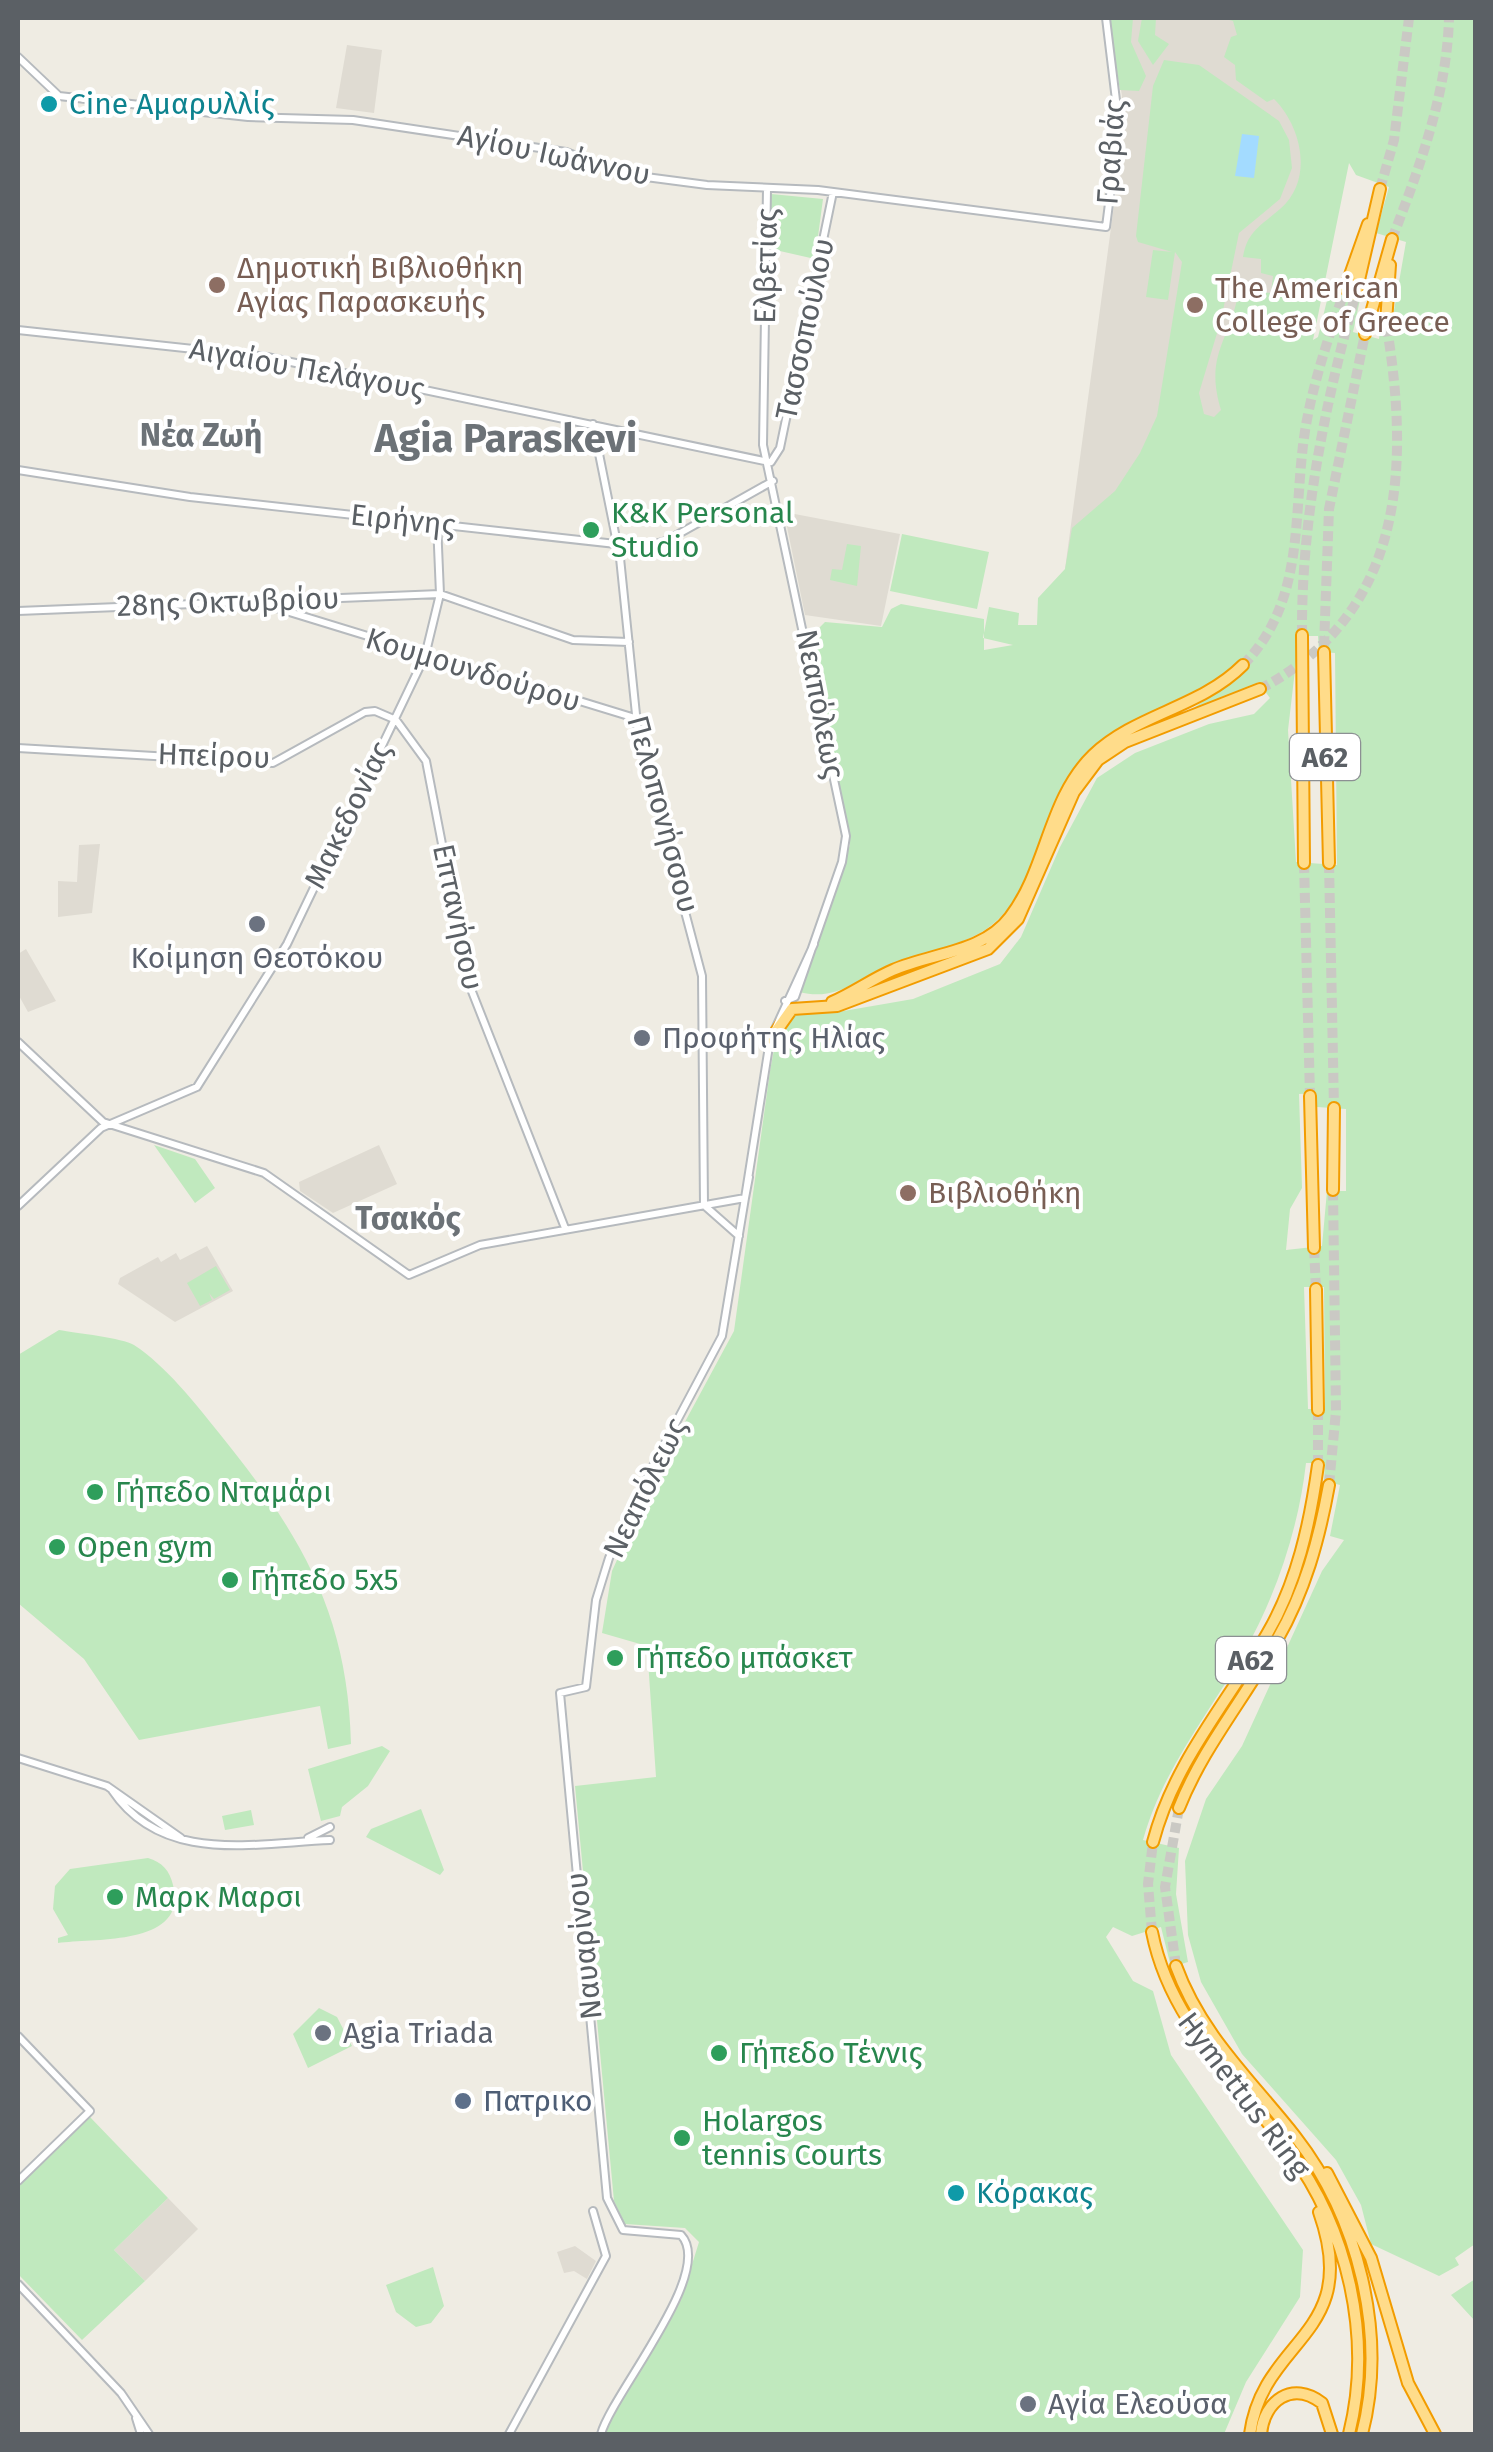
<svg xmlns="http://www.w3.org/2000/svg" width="1493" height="2452" viewBox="0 0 1493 2452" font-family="'Fira Sans',sans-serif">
<rect width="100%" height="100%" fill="#efece3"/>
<path fill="#dfdbd2" d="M 1109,18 L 1301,18 L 1307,161 L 1255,451 L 1065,569 L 1123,139 L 1122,96 Z
M 347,45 L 382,50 L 374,113 L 336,108 Z
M 784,512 L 900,534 L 881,626 L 805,615 Z
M 100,844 L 92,913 L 58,917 L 58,881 L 77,882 L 79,845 Z
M 26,949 L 56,1001 L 28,1012 L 18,994 L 18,954 Z
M 379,1145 L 397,1184 L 333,1213 L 300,1191 L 299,1182 Z
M 207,1246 L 233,1291 L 175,1322 L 118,1284 L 120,1278 L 158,1257 L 161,1262 L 176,1253 L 180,1260 Z
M 168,2198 L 198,2229 L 145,2281 L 114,2250 Z
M 575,2246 L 596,2261 L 587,2279 L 574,2271 L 564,2273 L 557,2252 Z"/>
<path fill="#c0e9be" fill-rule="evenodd" d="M 1108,18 L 1133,18 L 1131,42 L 1146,76 L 1139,91 L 1120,90 Z
M 1142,18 L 1156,18 L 1155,35 L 1169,44 L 1153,65 L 1138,41 Z
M 1222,18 L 1475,18 L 1475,2244 L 1455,2258 L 1459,2265 L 1439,2276 L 1371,2244 L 1361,2205 L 1336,2160 L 1242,2054 L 1201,1982 L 1188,1935 L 1185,1861 L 1206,1799 L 1242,1746 L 1322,1571 L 1344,1540 L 1330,1536 L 1340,1485 L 1324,1481 L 1325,1463 L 1306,1463 C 1299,1527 1276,1596 1244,1652 C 1208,1716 1163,1768 1143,1840 L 1179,1848 L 1176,1894 L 1188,1962 L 1171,1967 L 1161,1927 L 1132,1936 L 1113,1927 L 1106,1937 L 1133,1981 L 1153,1991 L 1171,2055 L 1303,2250 L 1300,2297 L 1246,2382 L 1224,2434 L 603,2434 L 617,2402 L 681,2300 L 699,2242 L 685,2228 L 625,2224 L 614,2201 L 575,1786 L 656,1777 L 647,1646 L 602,1633 L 612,1571 L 652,1483 L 734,1331 L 770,1071 L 776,1039 L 789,1014 L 832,1013 L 913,999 L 1000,964 L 1021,937 L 1060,847 L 1097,778 L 1135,753 L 1209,724 L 1254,714 L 1270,698 L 1258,682 L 1247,691 L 1198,710 L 1195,707 L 1246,671 L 1249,667 L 1240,660 C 1198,711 1111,719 1067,781 C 1045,829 1029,906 980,933 C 953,948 920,953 892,964 C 858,978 838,1002 799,992 L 850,845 L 813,634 L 825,622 L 882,627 L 891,609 L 901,604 L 984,619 L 984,650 L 1013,645 L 983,638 L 989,607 L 1019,613 L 1018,625 L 1037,625 L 1038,598 L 1065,569 L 1072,528 L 1115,491 L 1140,453 L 1157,416 L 1182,262 L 1175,252 L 1168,300 L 1146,297 L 1153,250 L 1172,252 L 1138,242 L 1136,236 L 1153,86 L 1164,60 L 1199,65 L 1279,121 L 1289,140 L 1292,168 L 1280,199 L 1239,233 L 1221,320 L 1199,393 L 1204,414 L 1214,417 L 1221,410 C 1204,354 1230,342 1239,290 L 1271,293 L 1273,276 L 1261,273 L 1261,259 L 1243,257 C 1247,231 1262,225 1280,209 C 1314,180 1302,127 1274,99 L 1267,102 L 1236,80 L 1235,65 L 1224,57 L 1231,37 L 1237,35 L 1233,21 ZM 1349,163 L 1356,175 L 1389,187 L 1376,233 L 1406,242 L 1392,322 L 1381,322 L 1379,339 L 1353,332 L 1361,295 L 1331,284 L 1318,337 L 1313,340 ZM 1299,636 L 1318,636 L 1319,652 L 1335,653 L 1337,865 L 1296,862 L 1288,730 ZM 1316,1093 L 1317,1107 L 1346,1109 L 1346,1191 L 1327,1191 L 1322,1246 L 1286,1250 L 1290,1209 L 1302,1188 L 1299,1094 ZM 1304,1287 L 1324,1287 L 1325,1409 L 1308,1409 Z
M 771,194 L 823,199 L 815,259 L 771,249 Z
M 902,534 L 989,552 L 977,609 L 890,591 Z
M 847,544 L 861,546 L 857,586 L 830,580 L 832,569 L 842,570 Z
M 154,1145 L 195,1159 L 215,1188 L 195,1203 Z
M 216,1266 L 230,1290 L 214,1299 L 209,1293 L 212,1300 L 200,1306 L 187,1283 Z
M 59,1330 C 76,1333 123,1338 134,1345 C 166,1366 195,1403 219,1433 C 300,1533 348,1613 351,1744 L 328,1749 L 320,1706 L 139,1740 L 84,1659 L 18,1603 L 18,1355 Z
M 382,1746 L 390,1751 L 368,1786 L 342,1807 L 340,1816 L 321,1821 L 308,1769 Z
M 421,1809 L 444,1870 L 440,1875 L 366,1837 L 371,1829 Z
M 251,1810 L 254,1825 L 225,1830 L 222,1816 Z
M 148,1858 C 162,1862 170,1871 173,1885 C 189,1946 96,1938 58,1943 L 58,1938 L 68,1935 L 53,1909 L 55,1886 L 70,1869 Z
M 319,2008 L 337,2017 L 352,2046 L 308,2068 L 293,2034 Z
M 89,2116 L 168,2198 L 114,2250 L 145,2281 L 82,2340 L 18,2274 L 18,2186 Z
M 433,2267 L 444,2306 L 431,2323 L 416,2327 L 396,2312 L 386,2285 Z
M 1475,2279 L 1475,2321 L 1451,2295 Z"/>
<path fill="#a3dbff" d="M 1242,134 L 1259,136 L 1254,178 L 1235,176 Z"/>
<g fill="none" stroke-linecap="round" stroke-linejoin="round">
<path stroke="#cac9c4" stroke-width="10" stroke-dasharray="10 5" stroke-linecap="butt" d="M 1380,189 L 1394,140 L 1409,18
M 1392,239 C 1419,169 1447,94 1449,18
M 1302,635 C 1301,520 1325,403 1356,293
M 1324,646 L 1329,509 L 1365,334
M 1243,665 C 1307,600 1292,514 1305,431 C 1313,382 1329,336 1345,289
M 1260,689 C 1406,612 1410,466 1386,322
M 1304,863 L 1310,1096
M 1329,863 L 1334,1108
M 1314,1248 L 1316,1289
M 1318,1465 L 1318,1410
M 1329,1485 L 1336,1411 L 1333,1190
M 1152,1932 L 1148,1884 L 1153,1842
M 1176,1966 L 1165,1887 L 1179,1808"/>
<g stroke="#b6babe" stroke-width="10">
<path id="minor" d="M 18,57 L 59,96 L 248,117 L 353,120 L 566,152 L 623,174 L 707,185 L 818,190 L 1106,227 L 1119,125 L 1106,18
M 767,189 L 763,445 L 846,836 L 842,862 L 795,997 L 785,1001
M 18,330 L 267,357 L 769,462
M 593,424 L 620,558 L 638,734 L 702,976 L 704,1205
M 771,462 L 780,448 L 833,192
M 18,470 L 190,497 L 643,547 L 666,541 L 773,481
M 260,603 L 635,718
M 18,611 L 440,594 L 573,640 L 629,642
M 18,748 L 273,763 L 365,712 L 375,711 L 396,720 L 426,761 L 469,984 L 565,1228
M 18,1042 L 103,1122 L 264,1173 L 409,1275 L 480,1245 L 745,1198 L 722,1336 L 636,1498 L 609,1558 L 596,1600 L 586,1687 L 560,1693 L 607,2198 L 623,2230 L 681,2235 C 716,2272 613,2392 601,2434
M 749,1177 L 745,1198 L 770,1040 L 814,944
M 18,1206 L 101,1128 L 197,1087 L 287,944 L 425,656 L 440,594 L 437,523
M 705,1206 L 739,1236
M 18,1758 L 107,1786 L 181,1838
M 112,1790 C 162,1865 254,1843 330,1840
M 308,1838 L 330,1827
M 18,2036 L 90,2111 L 18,2181
M 18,2284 L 121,2393 L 149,2434
M 136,2418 L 141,2434
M 509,2434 L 606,2256 L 593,2211"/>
</g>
<g stroke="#f29c00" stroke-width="14">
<path id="highway" d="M 1345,289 L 1368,224
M 1356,293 L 1380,189
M 1386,322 L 1390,265
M 1365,334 L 1392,239
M 1302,635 L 1304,863
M 1324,652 L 1329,863
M 832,1002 C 853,993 872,979 893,970 C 931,953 983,953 1010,917 C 1047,869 1048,799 1093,755 C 1136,714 1200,708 1243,665
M 770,1040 L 792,1009 L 837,1006 L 988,949 L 1018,919 L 1074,792 L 1098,760 L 1125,742 L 1260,689
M 1310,1096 L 1314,1248
M 1333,1190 L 1334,1108
M 1316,1289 L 1318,1410
M 1179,1808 C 1203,1747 1246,1697 1277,1640 C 1305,1591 1319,1540 1329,1485
M 1153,1842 C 1174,1762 1227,1703 1267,1634 C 1297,1583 1310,1523 1318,1465
M 1152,1932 C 1170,2023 1236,2078 1289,2150 C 1348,2229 1373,2338 1349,2434
M 1176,1966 C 1201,2035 1251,2080 1295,2136 C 1358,2217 1388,2334 1362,2434
M 1327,2173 L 1371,2258 L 1408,2383 L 1435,2434
M 1250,2434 C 1263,2337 1363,2336 1319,2212
M 1261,2434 C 1264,2401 1292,2380 1322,2403 L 1332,2434"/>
</g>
<use href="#minor" stroke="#fff" stroke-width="6"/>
<use href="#highway" stroke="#ffdc8a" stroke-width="10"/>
</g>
<g fill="#0f9aa8" stroke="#fff" stroke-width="4">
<circle cx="49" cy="104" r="10"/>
<circle cx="956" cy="2193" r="10"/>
</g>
<g fill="#8d6e63" stroke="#fff" stroke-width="4">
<circle cx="217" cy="285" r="10"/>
<circle cx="1195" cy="305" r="10"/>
<circle cx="908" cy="1193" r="10"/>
</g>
<g fill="#2e9e5b" stroke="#fff" stroke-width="4">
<circle cx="591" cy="530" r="10"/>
<circle cx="95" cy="1492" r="10"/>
<circle cx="57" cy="1547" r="10"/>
<circle cx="230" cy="1580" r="10"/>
<circle cx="615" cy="1658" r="10"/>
<circle cx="115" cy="1897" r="10"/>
<circle cx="719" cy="2053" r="10"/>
<circle cx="682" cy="2138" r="10"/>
</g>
<g fill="#6b7280" stroke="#fff" stroke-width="4">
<circle cx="257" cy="924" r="10"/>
<circle cx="642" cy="1038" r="10"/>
<circle cx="323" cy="2033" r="10"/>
<circle cx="1028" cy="2404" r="10"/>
</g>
<circle fill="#5c6f8a" stroke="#fff" stroke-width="4" cx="463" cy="2101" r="10"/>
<g text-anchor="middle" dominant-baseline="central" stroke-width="8" stroke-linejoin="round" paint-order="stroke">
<g fill="#fff" stroke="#8c9093" stroke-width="2.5">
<rect x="1290" y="734" width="70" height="46" rx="8"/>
<rect x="1216" y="1637" width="70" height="46" rx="8"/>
</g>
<g font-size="28" font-weight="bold" fill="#5b6065">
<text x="1325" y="757">Α62</text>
<text x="1251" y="1660">Α62</text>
</g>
<g font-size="30" fill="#0d838f" stroke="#fff" text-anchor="start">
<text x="69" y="104">Cine Αμαρυλλίς</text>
<text x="976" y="2193">Κόρακας</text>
</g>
<g font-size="30" fill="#5b6065" stroke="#fff">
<text transform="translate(1111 152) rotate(-86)">Γραβιάς</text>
<text transform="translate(554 155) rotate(12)">Αγίου Ιωάννου</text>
<text transform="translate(766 266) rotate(-89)">Ελβετίας</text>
<text transform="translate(805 329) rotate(-78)">Τασσοπούλου</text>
<text transform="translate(307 369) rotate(10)">Αιγαίου Πελάγους</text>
<text transform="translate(403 520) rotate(6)">Ειρήνης</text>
<text transform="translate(228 602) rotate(-2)">28ης Οκτωβρίου</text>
<text transform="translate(473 670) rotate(17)">Κουμουνδούρου</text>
<text transform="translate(820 704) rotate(79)">Νεαπόλεως</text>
<text transform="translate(214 756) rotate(2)">Ηπείρου</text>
<text transform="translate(663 814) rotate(75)">Πελοπονήσσου</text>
<text transform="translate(348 815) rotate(-64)">Μακεδονίας</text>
<text transform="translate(458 917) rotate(78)">Επτανήσου</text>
<text transform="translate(645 1488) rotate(-64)">Νεαπόλεως</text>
<text transform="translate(584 1946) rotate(-96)">Ναυαρίνου</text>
<text transform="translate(1244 2095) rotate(53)">Hymettus Ring</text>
</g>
<g font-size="30" fill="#785e54" stroke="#fff" text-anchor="start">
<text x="237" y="268">Δημοτική Βιβλιοθήκη<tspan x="237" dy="34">Αγίας Παρασκευής</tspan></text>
<text x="1215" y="288">The American<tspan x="1215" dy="34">College of Greece</tspan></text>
<text x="928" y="1193">Βιβλιοθήκη</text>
</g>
<g font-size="30" fill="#27864d" stroke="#fff" text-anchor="start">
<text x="611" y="513">K&amp;K Personal<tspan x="611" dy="34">Studio</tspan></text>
<text x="115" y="1492">Γήπεδο Νταμάρι</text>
<text x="77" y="1547">Open gym</text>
<text x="250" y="1580">Γήπεδο 5x5</text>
<text x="635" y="1658">Γήπεδο μπάσκετ</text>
<text x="135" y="1897">Μαρκ Μαρσι</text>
<text x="739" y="2053">Γήπεδο Τέννις</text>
<text x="702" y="2121">Holargos<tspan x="702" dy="34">tennis Courts</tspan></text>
</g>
<g font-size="30" fill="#5b616d" stroke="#fff" text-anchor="start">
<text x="257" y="958" text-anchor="middle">Κοίμηση Θεοτόκου</text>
<text x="662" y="1038">Προφήτης Ηλίας</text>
<text x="343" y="2033">Agia Triada</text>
<text x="1048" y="2404">Αγία Ελεούσα</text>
</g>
<g font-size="30" fill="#4e5e75" stroke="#fff" text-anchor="start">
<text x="483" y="2101">Πατρικο</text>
</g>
<g font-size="32" font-weight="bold" fill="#6c7277" stroke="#fff">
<text x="201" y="435">Νέα Ζωή</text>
<text x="408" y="1218">Τσακός</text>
</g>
<g font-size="40" font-weight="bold" fill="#6c7277" stroke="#fff">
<text x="506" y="439">Agia Paraskevi</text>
</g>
</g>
<rect width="1493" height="2452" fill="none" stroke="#5b6065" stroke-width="40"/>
</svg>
